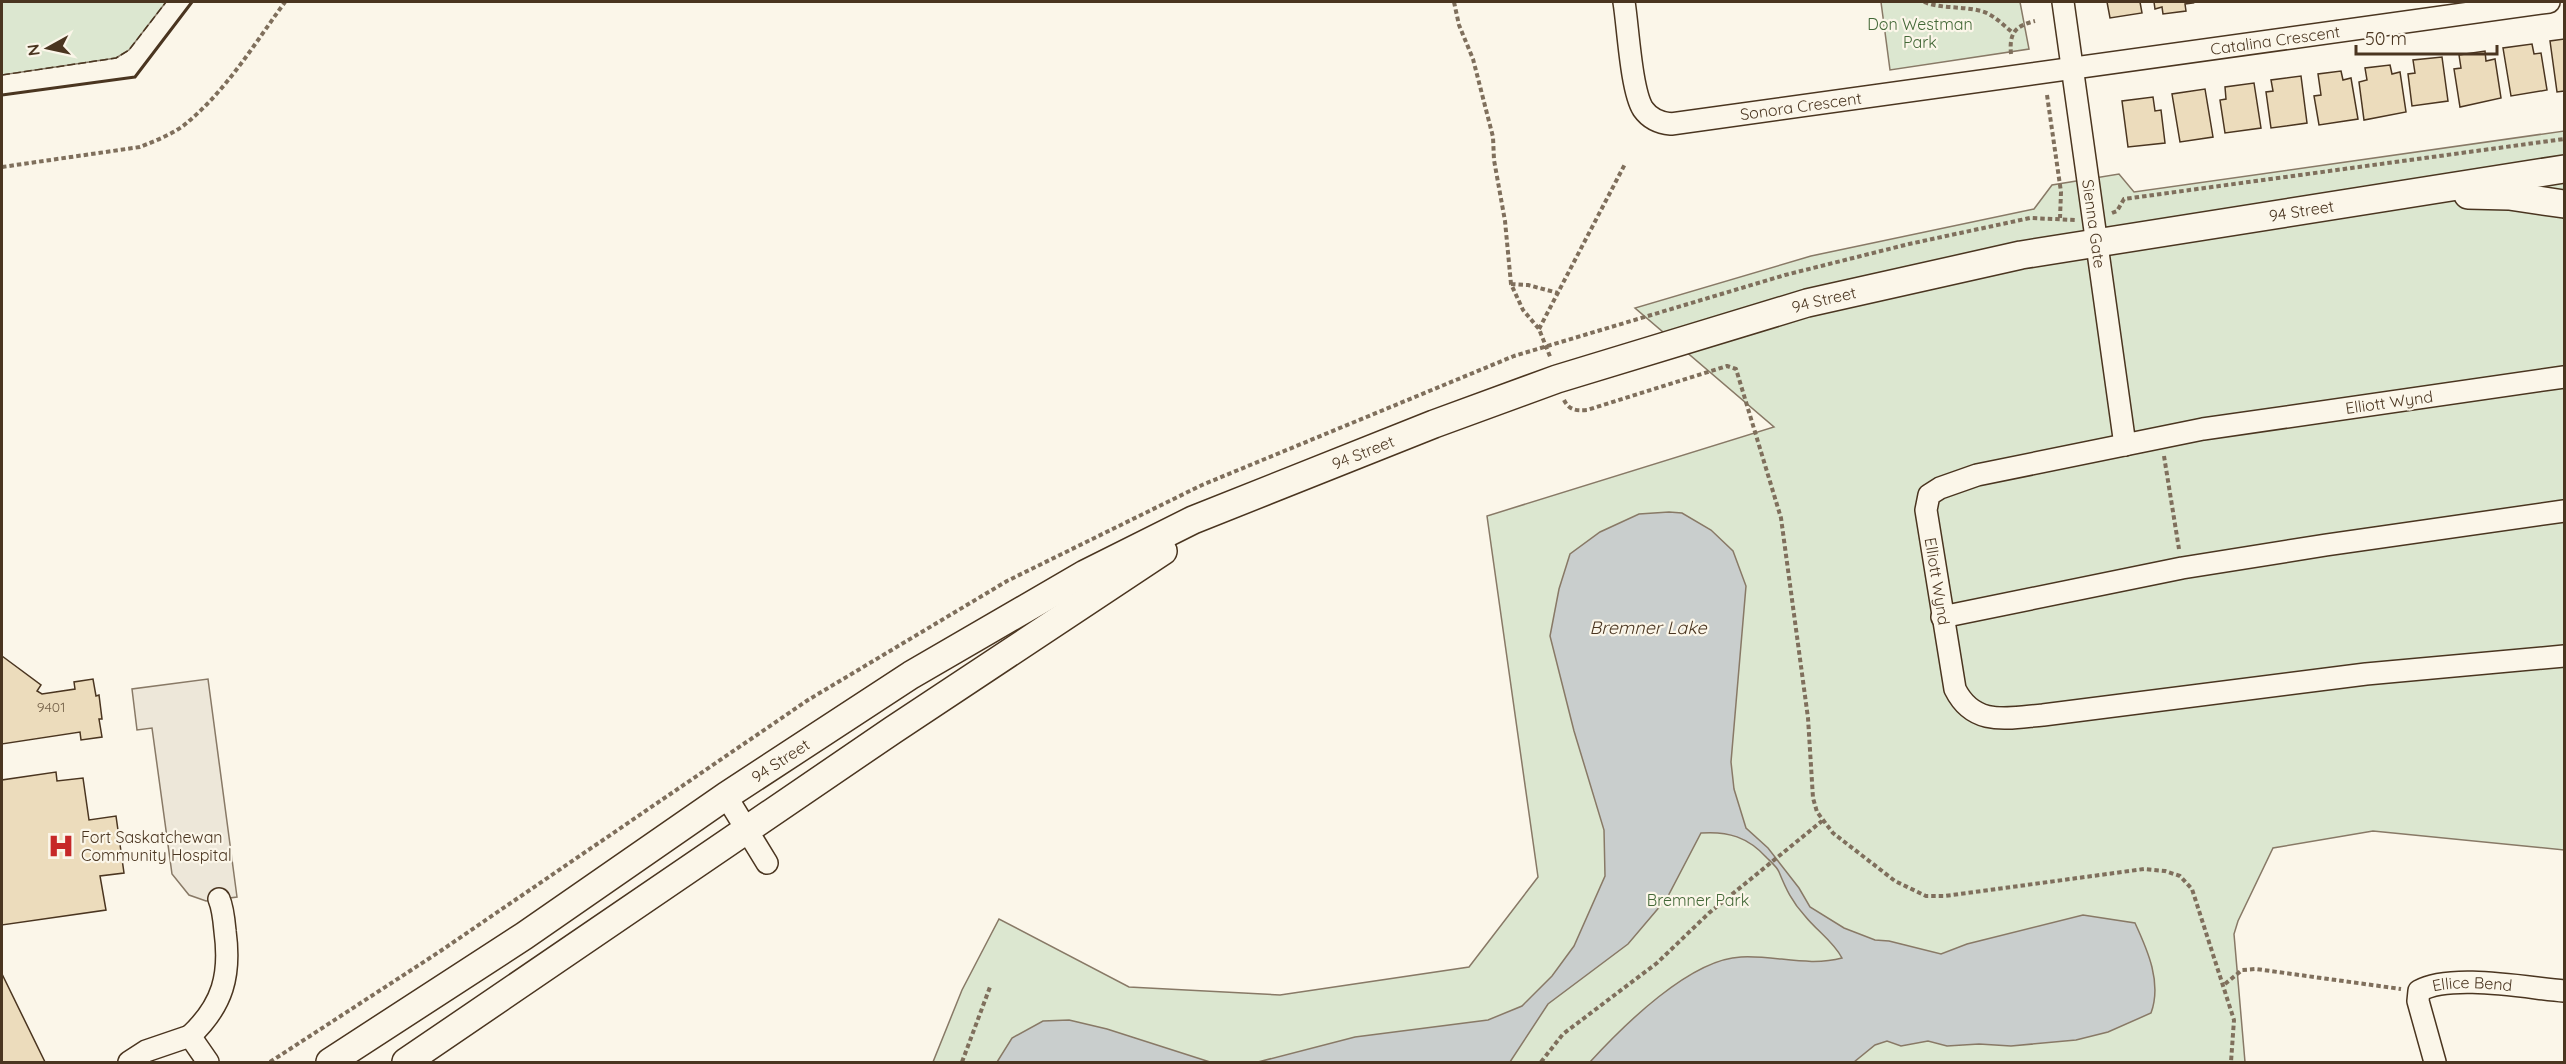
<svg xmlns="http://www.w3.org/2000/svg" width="2566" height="1064" viewBox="0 0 2566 1064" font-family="Quicksand,sans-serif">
<rect width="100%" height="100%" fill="#fbf6e9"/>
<path fill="#dce7d0" stroke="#887966" stroke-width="1.5" d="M 2,2 L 166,2 L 129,50 L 116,58 L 2,75 Z
M 1881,2 L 2020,2 L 2029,49 L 1890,70 Z
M 2564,131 L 2564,850 L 2373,831 L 2273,848 L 2238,921 L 2234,934 L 2245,1062 L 933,1062 L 962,990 L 999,919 L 1129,987 L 1280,995 L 1469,967 L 1538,877 L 1487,516 L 1774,427 L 1635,308 L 1811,256 L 2034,209 L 2052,185 L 2119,174 L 2134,192 Z"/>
<path fill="#ede7d9" stroke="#887966" stroke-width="1.5" d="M 208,679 L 237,897 L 206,901 L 189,895 L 172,874 L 152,728 L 137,730 L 132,689 Z"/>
<path fill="#c9cecd" stroke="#887966" stroke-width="1.5" d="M 1669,512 L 1682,513 L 1711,530 L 1733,551 L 1746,586 L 1731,762 L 1734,789 L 1746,828 L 1768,848 L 1799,888 L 1810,907 L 1844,928 L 1875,940 L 1889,941 L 1941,954 L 1967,944 L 2083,915 L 2135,923 C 2148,951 2162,983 2151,1013 L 2108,1032 L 2076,1040 L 2011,1046 L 1979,1044 L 1947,1046 L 1928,1041 L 1901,1046 L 1887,1041 L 1875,1045 L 1854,1062 L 1590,1062 C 1623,1026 1690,959 1741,957 C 1775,955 1808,967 1842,958 C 1833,941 1817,931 1805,916 C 1792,902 1786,889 1779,872 C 1777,867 1771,862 1767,858 C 1748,837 1728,831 1701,833 L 1667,898 L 1628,944 L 1548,1004 L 1510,1062 L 1258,1062 L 1355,1037 L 1488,1020 L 1522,1006 L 1552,976 L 1574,946 L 1605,876 L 1604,830 L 1574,731 L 1550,636 L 1559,589 L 1570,554 L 1600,532 L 1639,514 Z
M 1069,1020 L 1107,1029 L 1210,1062 L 997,1062 L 1012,1038 L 1043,1021 Z"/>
<path fill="#ecdcbc" stroke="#4a3520" stroke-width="1.5" d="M 2107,2 L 2140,2 L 2142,13 L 2110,18 Z
M 2154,2 L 2192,2 L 2193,3 L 2185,4 L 2186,11 L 2163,14 L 2162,7 L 2155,9 Z
M 2564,39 L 2564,91 L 2557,92 L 2550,41 Z
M 2532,44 L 2534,54 L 2541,53 L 2547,90 L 2511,96 L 2503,48 Z
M 2485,51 L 2486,61 L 2495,59 L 2501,98 L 2460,107 L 2454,69 L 2461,68 L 2459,55 Z
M 2442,57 L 2448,101 L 2412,106 L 2408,74 L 2415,73 L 2413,60 Z
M 2390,65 L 2392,74 L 2400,72 L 2406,112 L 2364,120 L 2359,82 L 2367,80 L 2365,68 Z
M 2341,71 L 2343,80 L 2351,78 L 2358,119 L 2319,125 L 2314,96 L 2321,95 L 2318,74 Z
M 2301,76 L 2307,123 L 2271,128 L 2266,92 L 2273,91 L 2271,80 Z
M 2254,83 L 2261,128 L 2225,133 L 2220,100 L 2226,99 L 2225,87 Z
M 2205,89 L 2213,137 L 2180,142 L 2172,94 Z
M 2153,97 L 2155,111 L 2161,110 L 2165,143 L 2128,147 L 2122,101 Z
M 2,656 L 41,685 L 37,691 L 42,694 L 75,689 L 74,682 L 93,679 L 96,696 L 99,695 L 102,719 L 99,719 L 102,737 L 81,740 L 80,732 L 2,744 Z
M 56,772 L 57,781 L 83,778 L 89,820 L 116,816 L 124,873 L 100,876 L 106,910 L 2,925 L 2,780 Z
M 2,974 L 45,1062 L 2,1062 Z"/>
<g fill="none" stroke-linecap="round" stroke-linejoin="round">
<g stroke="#4a3520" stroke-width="24">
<g id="minor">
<path id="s1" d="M 1624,2 C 1628,26 1631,90 1643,109 C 1650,119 1660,123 1671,124 L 2549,2"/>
<path id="s2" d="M 2063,2 L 2125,445"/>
<path id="s3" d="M 2564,377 L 2203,429 L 1977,475 L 1940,488 L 1929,495 L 1926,510 L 1955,689 C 1974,727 2007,718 2043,715 L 2366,674 L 2564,656"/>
<path d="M 1942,617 L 2182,568 L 2326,545 L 2564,511"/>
<path d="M 726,796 L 767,863"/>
<path d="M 190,1036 C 223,1005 231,975 225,931 C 224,920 223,908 219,899"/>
<path d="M 129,1062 L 146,1051 L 190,1036 L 208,1062"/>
<path id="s4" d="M 2435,1062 L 2418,1001 L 2419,991 C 2451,973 2527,988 2564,991"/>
</g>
</g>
<g stroke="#4a3520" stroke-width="30">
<g id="major">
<path d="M 2468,195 L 2509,196 L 2564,204"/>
<path id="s5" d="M 330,1062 L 524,936 L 726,796 L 911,675 L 1085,574 L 1193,520 L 1434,424 L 1557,379 L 1807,303 L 2021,255 L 2564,169"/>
<path d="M 406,1062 L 893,730 L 1163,551"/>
</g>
</g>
<path stroke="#7f6f5c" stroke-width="4" stroke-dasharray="4.5 3" stroke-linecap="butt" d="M 1454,2 L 1459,25 L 1473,59 L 1493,137 L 1494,160 L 1505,221 L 1511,284 L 1523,310 L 1539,329 L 1551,359
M 1924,2 C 1942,9 1962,6 1981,11 C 1993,14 2002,24 2012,32
M 2011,54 C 2009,33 2015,26 2035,21
M 2047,95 L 2061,192 L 2060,218
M 2,167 L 140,147 C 157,140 176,133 189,121 C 228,88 255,43 285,2
M 2112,213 L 2117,211 L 2124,199 L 2564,139
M 1511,284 L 1528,285 L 1558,293
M 1539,329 L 1625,164
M 1564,400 C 1569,410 1576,411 1587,410 L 1727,366 L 1736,369 L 1781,518 L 1808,718 L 1813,798 L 1817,812 L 1833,833 L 1895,881 L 1926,896 L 1945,896 L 2144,869 L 2165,871 L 2180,876 L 2192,889 L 2234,1020 L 2231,1062
M 2164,456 L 2179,549
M 2225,984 L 2242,970 L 2256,969 L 2401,989
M 270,1062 L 439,952 L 808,700 L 1007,581 L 1202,485 L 1514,356 L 1785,275 L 1909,244 L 2030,218 L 2075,220
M 962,1062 L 990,987
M 1541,1062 L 1563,1034 L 1657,963 L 1709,913 L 1822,821"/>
<use href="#minor" stroke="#fbf6e9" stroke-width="21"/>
<use href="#major" stroke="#fbf6e9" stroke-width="27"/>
<path stroke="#4a3520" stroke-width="1.5" stroke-dasharray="8 3" stroke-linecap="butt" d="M 2,75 L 116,58 L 129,50 L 166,2"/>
<path stroke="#4a3520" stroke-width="3" d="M 2,95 L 135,77 L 192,2"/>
</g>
<defs>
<g id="hospital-bare" transform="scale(2.07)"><path d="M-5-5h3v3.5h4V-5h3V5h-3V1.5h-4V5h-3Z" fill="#c62828" stroke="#fbf6e9" stroke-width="2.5" paint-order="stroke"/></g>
</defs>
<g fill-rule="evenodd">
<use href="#hospital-bare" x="61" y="846"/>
</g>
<g text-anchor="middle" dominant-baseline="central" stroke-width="4.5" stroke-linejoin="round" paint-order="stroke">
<g font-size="14" fill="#725f47">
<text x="51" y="707">9401</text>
</g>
<g font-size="16" fill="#436837" stroke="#fbf6e9">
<text x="1920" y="24">Don Westman<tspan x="1920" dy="18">Park</tspan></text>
<text x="1698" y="900">Bremner Park</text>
</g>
<g font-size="16" fill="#4a3520" stroke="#fbf6e9">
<text stroke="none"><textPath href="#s1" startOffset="752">Catalina Crescent</textPath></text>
<text stroke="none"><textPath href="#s1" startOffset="273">Sonora Crescent</textPath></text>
<text stroke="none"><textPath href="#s5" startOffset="2175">94 Street</textPath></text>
<text stroke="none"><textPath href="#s2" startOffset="224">Sienna Gate</textPath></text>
<text stroke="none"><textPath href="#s5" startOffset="1689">94 Street</textPath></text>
<text transform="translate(2389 402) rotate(-8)">Elliott Wynd</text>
<text stroke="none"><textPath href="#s5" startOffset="1203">94 Street</textPath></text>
<text stroke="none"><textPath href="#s3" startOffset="735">Elliott Wynd</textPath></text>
<text stroke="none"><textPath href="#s5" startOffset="542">94 Street</textPath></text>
<text stroke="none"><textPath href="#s4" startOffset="128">Ellice Bend</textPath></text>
</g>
<g font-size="16" fill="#4a3520" stroke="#fbf6e9" text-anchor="start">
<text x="81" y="837">Fort Saskatchewan<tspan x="81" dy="18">Community Hospital</tspan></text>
</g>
<g font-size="18" font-style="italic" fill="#4a3520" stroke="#fbf6e9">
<text x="1648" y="627">Bremner Lake</text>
</g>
</g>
<rect width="2566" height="1064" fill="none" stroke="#4a3520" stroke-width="6"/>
<g transform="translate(48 48) rotate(262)" stroke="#fbf6e9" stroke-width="4.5" paint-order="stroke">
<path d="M0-4.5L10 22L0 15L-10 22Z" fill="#4a3520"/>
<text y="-9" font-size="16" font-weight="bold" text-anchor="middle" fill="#4a3520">N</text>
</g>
<path d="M2356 45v9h141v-9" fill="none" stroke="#4a3520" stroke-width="3"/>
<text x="2365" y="45" font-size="18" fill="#4a3520" stroke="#fbf6e9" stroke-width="4.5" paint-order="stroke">50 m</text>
</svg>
